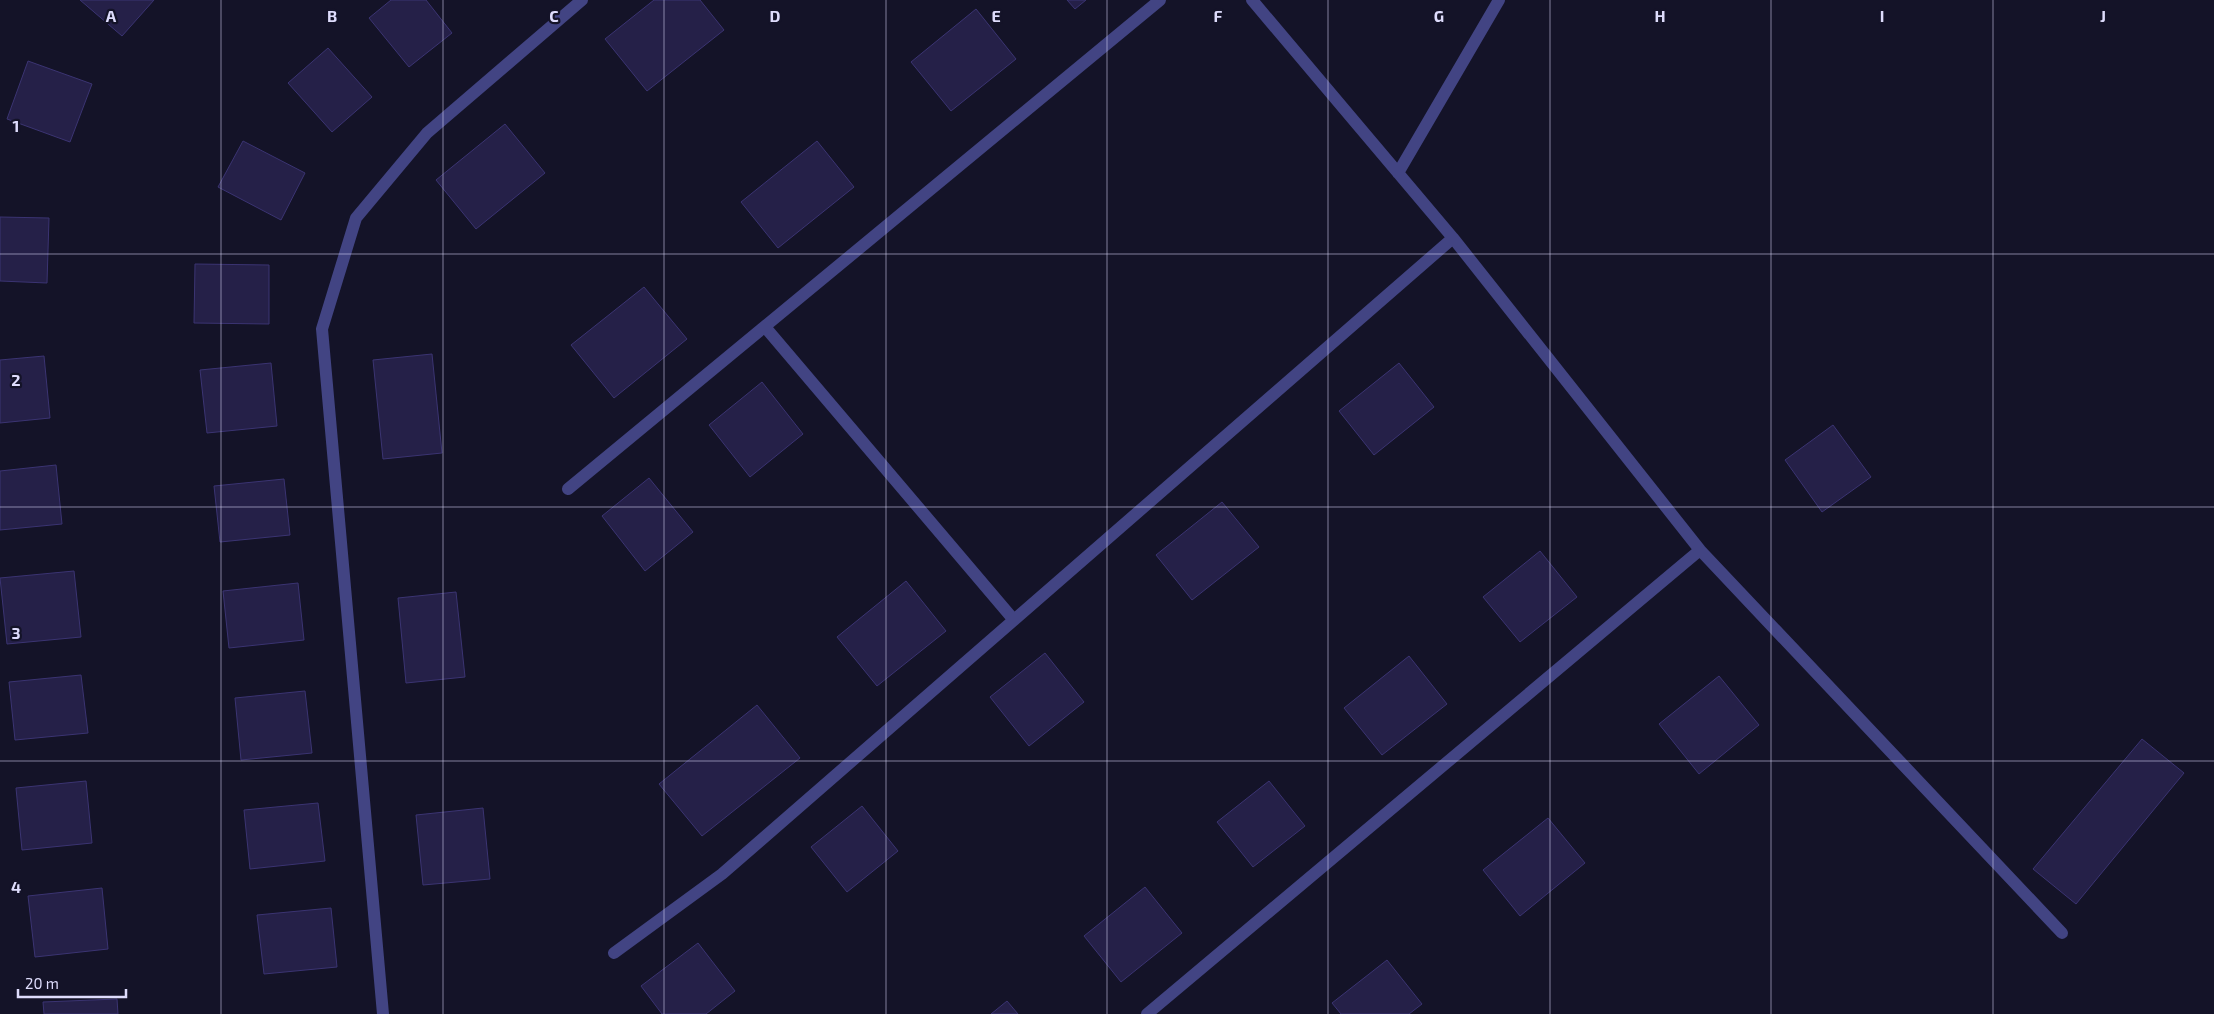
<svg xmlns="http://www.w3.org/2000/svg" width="2214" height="1014" viewBox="0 0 2214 1014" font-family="'Exo 2',sans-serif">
<rect width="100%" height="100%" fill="#141328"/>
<path fill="#252048" stroke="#3b3472" d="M 80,0 L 154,0 L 122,36 Z
M 391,0 L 426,0 L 452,33 L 409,67 L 369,18 Z
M 654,0 L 700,0 L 724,30 L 647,91 L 605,39 Z
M 1067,0 L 1086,0 L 1075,9 Z
M 976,9 L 1016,59 L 951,111 L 911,62 Z
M 328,48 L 372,97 L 332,132 L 288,83 Z
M 28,61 L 92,84 L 70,142 L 7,119 Z
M 505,124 L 545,173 L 476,229 L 436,180 Z
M 243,141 L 305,173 L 281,220 L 218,187 Z
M 817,141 L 854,187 L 778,248 L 741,202 Z
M 0,217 L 49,218 L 47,283 L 0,281 Z
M 195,264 L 269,265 L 269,324 L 194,323 Z
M 644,287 L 687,339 L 614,398 L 571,345 Z
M 432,354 L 442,453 L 383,459 L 373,360 Z
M 44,356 L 50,418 L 0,423 L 0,360 Z
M 271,363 L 277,426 L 207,433 L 200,370 Z
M 1399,363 L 1434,407 L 1374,455 L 1339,411 Z
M 762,382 L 803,434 L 750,477 L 709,425 Z
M 1833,425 L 1871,477 L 1822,512 L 1785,460 Z
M 56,465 L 62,524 L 0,530 L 0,471 Z
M 649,478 L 693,532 L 645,571 L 602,516 Z
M 284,479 L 290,535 L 220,542 L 214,486 Z
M 1222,502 L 1259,547 L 1192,600 L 1156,555 Z
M 1540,551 L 1577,597 L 1520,642 L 1483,597 Z
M 74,571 L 81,637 L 7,644 L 0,578 Z
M 906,581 L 946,631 L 877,686 L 837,637 Z
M 298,583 L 304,640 L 229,648 L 223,591 Z
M 456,592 L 465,677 L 406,683 L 398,598 Z
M 1045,653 L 1084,702 L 1029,746 L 990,697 Z
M 1409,656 L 1447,704 L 1382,755 L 1344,708 Z
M 81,675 L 88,733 L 15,740 L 9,682 Z
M 1719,676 L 1759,725 L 1699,774 L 1659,724 Z
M 305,691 L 312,753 L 241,760 L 235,698 Z
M 757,705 L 800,758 L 702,836 L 659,784 Z
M 2142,739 L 2184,773 L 2076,904 L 2033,869 Z
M 86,781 L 92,843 L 22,850 L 16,788 Z
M 1269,781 L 1305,826 L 1253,867 L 1217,822 Z
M 318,803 L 325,861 L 250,869 L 244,810 Z
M 862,806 L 898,851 L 847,892 L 811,847 Z
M 483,808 L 490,879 L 423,885 L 416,815 Z
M 1548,818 L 1585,863 L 1520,916 L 1483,870 Z
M 1145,887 L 1182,933 L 1121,982 L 1084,936 Z
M 102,888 L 108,949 L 35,957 L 28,896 Z
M 331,908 L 337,967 L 264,974 L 257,915 Z
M 698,943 L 735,991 L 706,1014 L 662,1014 L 641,986 Z
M 1387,960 L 1422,1004 L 1409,1014 L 1341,1014 L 1332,1003 Z
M 117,999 L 118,1014 L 44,1014 L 43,1002 Z
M 1007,1001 L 1018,1014 L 991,1014 Z"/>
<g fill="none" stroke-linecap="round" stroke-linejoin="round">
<path stroke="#424483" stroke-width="12" d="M 1398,173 L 1499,0
M 765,327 L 1014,620
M 568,489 L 1160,0
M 1700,550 L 2062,933
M 614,953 L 722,874 L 1453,238
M 383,1014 L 322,329 L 356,218 L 427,133 L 582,0
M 1147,1014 L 1700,550 L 1453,238 L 1252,0"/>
</g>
<path fill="none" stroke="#dedcfc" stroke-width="1" stroke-opacity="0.55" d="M 221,0 L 221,1014M 443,0 L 443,1014M 664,0 L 664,1014M 886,0 L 886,1014M 1107,0 L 1107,1014M 1328,0 L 1328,1014M 1550,0 L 1550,1014M 1771,0 L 1771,1014M 1993,0 L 1993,1014M 0,254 L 2214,254M 0,507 L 2214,507M 0,761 L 2214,761"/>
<g font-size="16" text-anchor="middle" font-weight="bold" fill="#dedcfc" stroke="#141328" stroke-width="4.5" stroke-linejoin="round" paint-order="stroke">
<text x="111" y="22">A</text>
<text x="332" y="22">B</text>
<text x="554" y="22">C</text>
<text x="775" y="22">D</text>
<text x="996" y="22">E</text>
<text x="1218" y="22">F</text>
<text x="1439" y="22">G</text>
<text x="1660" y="22">H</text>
<text x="1882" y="22">I</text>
<text x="2103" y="22">J</text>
<text x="16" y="132">1</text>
<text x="16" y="386">2</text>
<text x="16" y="639">3</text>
<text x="16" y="893">4</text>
</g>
<path d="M18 989v8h108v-8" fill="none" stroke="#dedcfc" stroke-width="2.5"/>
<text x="25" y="989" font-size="15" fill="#dedcfc" stroke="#141328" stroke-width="4" paint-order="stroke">20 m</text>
</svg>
